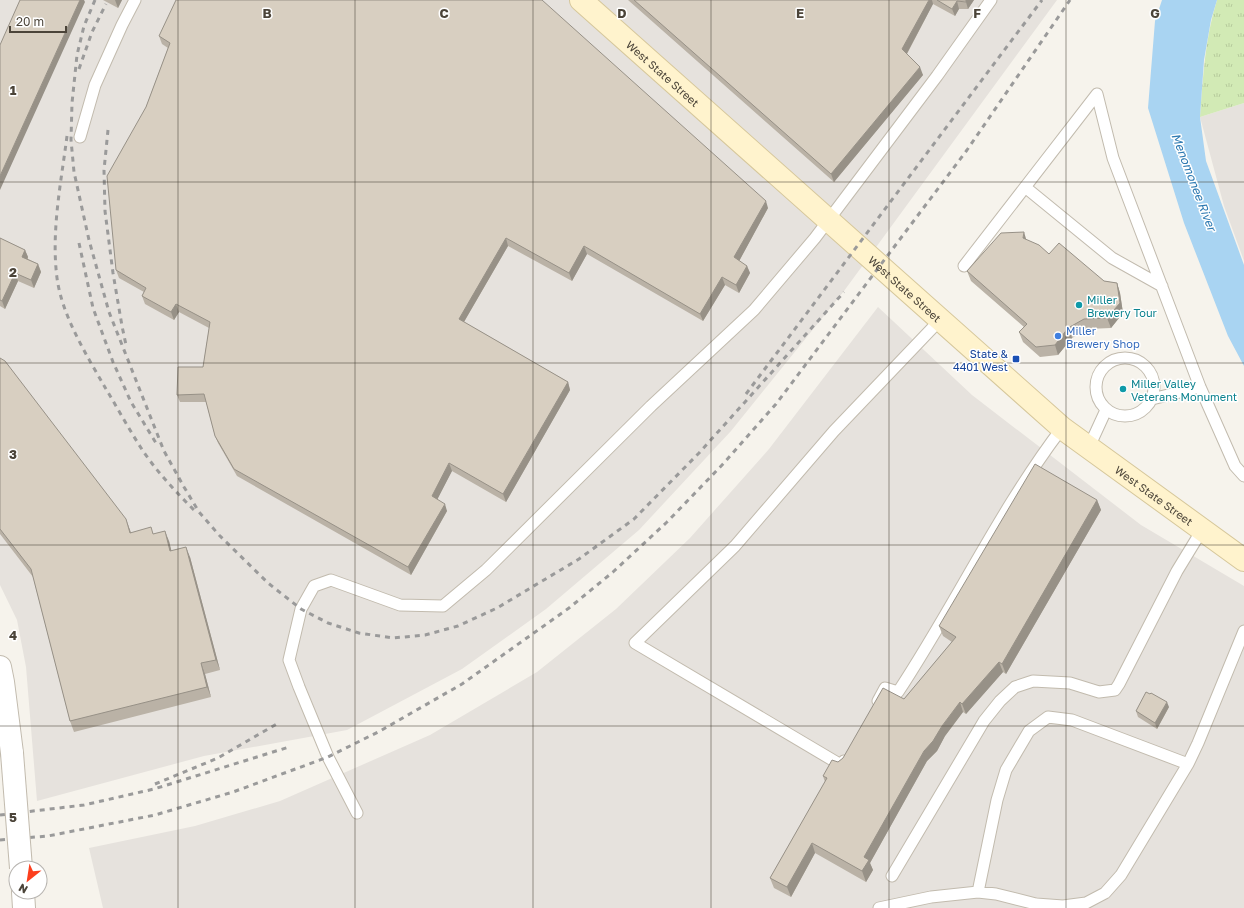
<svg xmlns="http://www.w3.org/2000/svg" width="1244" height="908" viewBox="0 0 1244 908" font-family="'Golos Text',sans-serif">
<defs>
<pattern id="grass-tufts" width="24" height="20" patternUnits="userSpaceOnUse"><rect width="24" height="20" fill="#d2eab5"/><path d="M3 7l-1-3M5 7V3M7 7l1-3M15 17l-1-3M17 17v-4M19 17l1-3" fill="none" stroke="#b6ca9c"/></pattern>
</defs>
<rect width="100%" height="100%" fill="#f6f3ec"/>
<path fill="#e6e2dd" d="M 0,0 L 1057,0 L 844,291 L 731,431 L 639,530 L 546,609 L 462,669 L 347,730 L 204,756 L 37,801 L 26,667 L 17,620 L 0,585 Z
M 1244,103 L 1244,261 L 1224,206 L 1200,117 Z
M 878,307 L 972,395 L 1141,525 L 1244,586 L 1244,908 L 103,908 L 89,848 L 195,826 L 280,801 L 430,735 L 537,672 L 616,609 L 690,538 L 769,449 Z"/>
<path fill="url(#grass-tufts)" d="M 1217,0 L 1244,0 L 1244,103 L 1200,117 C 1203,77 1205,38 1217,0 Z"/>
<path fill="#a9d4f2" d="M 1162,0 L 1217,0 L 1211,20 L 1204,60 L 1200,117 L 1206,161 L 1244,265 L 1244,366 L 1228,336 L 1184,223 L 1148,108 L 1155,21 Z"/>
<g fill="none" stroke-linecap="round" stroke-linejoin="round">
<g stroke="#c2bbae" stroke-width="13">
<path id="service" d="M 1097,94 L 1113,158 L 1200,387 L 1235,466 L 1244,476
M 80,137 L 95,85 L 122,25 L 135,0
M 1025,187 L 1112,258 L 1162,286
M 964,266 L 1097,94
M1096 387a29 29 0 1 1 58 0a29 29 0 1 1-58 0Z
M 1152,399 L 1200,387
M 1089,447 L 1106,410
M 878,701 L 885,688 L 898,692 C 955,606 999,511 1062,428
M 844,761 L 841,765 L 635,643 L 735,546 L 834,431 L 940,320
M 357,813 L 328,757 L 299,687 L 289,660 L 301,609 L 314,586 L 331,580 L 400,605 L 443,606 L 486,570 L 651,406 L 754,310 L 815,238 L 937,76 L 991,0
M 892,876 L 984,721 L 1000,701 L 1015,687 L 1033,681 L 1070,683 L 1099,692 L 1115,690 L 1119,684 L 1177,571 L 1202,530
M 978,892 L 997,800 L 1006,770 L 1029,731 L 1048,717 L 1072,720 L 1188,764
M 879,908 L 931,897 L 978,892 L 996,894 L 1036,904 L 1063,906 L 1086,903 L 1105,893 L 1121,875 L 1188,764 L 1198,743 L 1244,631"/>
</g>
<g stroke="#c2bbae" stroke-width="24">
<path id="tertiary" d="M 0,667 L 3,682 L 12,753
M 23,892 L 24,908"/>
</g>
<g stroke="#d6c79b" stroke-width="24">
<g id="secondary">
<path id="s1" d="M 581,0 L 1062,428 L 1244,560"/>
</g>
</g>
<use href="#service" stroke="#fff" stroke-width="11"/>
<use href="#tertiary" stroke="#fff" stroke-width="22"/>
<use href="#secondary" stroke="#fff3cd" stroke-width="22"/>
<path stroke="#9a9a9a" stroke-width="3" stroke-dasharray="5 5" stroke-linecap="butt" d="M 95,0 L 84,26 L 77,55 L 72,103 L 71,140 L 74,172 L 89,240 L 109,312 L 164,451 L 184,487 L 199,512 L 219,535 L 268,583 L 301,609 L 328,623 L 359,633 L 393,638 L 425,635 L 458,626 L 497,608 L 579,559 L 634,519 L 699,453 L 844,292
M 79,69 L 92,32 L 106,4
M 108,130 L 104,170 L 105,211 L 113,273 L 122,326 L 126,345
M 67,136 C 61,183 51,231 57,278 C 62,316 87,356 106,389 C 118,409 130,431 143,451 C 158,473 176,492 195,511
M 79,243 L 93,308 L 113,362 L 131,402 L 156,443
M 746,394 L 1042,0
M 155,784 L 218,758 L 280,722
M 0,815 L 84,805 L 154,789 L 289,747
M 0,840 L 48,836 L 155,815 L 233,792 L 328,757 L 380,731 L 462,684 L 569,608 L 613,572 L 667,522 L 724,463 L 776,404 L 967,150 L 1070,0"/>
<g stroke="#c2bbae" stroke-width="24" stroke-linecap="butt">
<path id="tertiary-bridge" d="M 12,753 L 21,868"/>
</g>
<use href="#tertiary-bridge" stroke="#fff" stroke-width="22"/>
</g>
<path fill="#bab2a6" d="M 103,0 L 122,0 L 118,8 Z
M 628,0 L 974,0 L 968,9 L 959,9 L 955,16 L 933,4 L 907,54 L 923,75 L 834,182 Z
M 159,36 L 768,208 L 739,261 L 747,266 L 750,273 L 739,293 L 725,285 L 703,321 L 587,254 L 572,281 L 508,246 L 464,322 L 568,382 L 570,390 L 506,502 L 452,471 L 437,499 L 447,511 L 411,575 L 237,476 L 218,443 L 215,436 L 206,402 L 180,402 L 177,395 L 203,367 L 209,328 L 179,312 L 174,320 L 145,304 L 142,296 L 144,292 L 119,278 L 116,270 L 146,107 L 168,48 L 162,44 Z
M 0,238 L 25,250 L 28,257 L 28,259 L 38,264 L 41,272 L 34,288 L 18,281 L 5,309 L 0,306 Z
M 1026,240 L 1049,254 L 1104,281 L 1117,283 L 1120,293 L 1123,313 L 1111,328 L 1088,329 L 1072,338 L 1058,355 L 1040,357 L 1023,342 L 1019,332 L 1024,327 L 971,281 L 967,271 Z
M 0,358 L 130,530 L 131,533 L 154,534 L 169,541 L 171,551 L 190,557 L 220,670 L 205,674 L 211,697 L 74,732 L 70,721 L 33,577 L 0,534 Z
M 1097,500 L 1101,510 L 1006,674 L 1003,672 L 966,714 L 963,712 L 945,736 L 937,751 L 927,761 L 870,863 L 873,870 L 866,882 L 815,853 L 791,897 L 774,888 L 770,878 L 825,782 L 823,776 L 838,762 L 843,758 L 904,699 L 952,642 L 943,636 L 939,626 Z
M 1169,707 L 1157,729 L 1138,717 L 1136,711 Z"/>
<path fill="#979187" d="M 80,0 L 84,0 L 85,2 L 0,190 L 0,176 Z
M 115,0 L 122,0 L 118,8 Z
M 929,0 L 932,0 L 933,4 L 905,57 L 902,49 Z
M 966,0 L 974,0 L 968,9 L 966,2 Z
M 957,1 L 959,9 L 955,16 L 952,9 Z
M 920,67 L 923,75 L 834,182 L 831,174 Z
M 766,201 L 768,208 L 737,265 L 734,257 Z
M 1024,232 L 1027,242 L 1023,238 Z
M 506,238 L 508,246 L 461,327 L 459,319 Z
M 584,246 L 587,254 L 572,281 L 569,273 Z
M 25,250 L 28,257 L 25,264 L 22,257 Z
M 38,264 L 41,272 L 34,288 L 31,280 Z
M 747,266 L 750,273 L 739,293 L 736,285 Z
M 15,273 L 18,281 L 5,309 L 2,301 Z
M 722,277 L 725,285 L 703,321 L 700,314 Z
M 1117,283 L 1120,293 L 1123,313 L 1111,328 L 1107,318 Z
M 176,304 L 179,312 L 174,320 L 171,312 Z
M 1068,328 L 1072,338 L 1058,355 L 1055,345 Z
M 568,382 L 570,390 L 506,502 L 503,494 Z
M 449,463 L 452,471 L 435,504 L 432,496 Z
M 1097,500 L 1101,510 L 1006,674 L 1002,664 Z
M 445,504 L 447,511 L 411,575 L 408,567 Z
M 126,519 L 130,530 L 133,543 L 130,533 Z
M 165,531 L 169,541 L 174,561 L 170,551 Z
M 186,547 L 190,557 L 220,670 L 216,660 Z
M 999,662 L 1003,672 L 966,714 L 962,704 Z
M 201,663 L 205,674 L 211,697 L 207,687 Z
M 960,702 L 963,712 L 945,736 L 937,751 L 927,761 L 870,863 L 873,870 L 866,882 L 862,871 L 864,857 L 924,751 Z
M 1167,702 L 1169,707 L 1157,729 L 1155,723 Z
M 812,843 L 815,853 L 791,897 L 787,887 Z"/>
<path fill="#d8cfc1" stroke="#979187" d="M 20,0 L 80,0 L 0,176 L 0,45 Z
M 176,0 L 542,0 L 766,201 L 734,257 L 747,266 L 736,285 L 722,277 L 700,314 L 584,246 L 569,273 L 506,238 L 459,319 L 568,382 L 503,494 L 449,463 L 432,496 L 445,504 L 408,567 L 234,469 L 215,436 L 204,394 L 177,395 L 178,367 L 203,367 L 210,322 L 176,304 L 171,312 L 142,296 L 146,288 L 116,270 L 107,176 L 146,107 L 170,43 L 159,36 Z
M 634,0 L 929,0 L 902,49 L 920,67 L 831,174 Z
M 937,0 L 966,0 L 966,2 L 957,1 L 952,9 Z
M 1024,232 L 1023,238 L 1039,245 L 1049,254 L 1059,243 L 1104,281 L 1117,283 L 1120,303 L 1107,318 L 1084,319 L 1068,328 L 1055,345 L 1036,347 L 1019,332 L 1027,324 L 967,271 L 1001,233 Z
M 0,238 L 25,250 L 22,257 L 38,264 L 31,280 L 15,273 L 2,301 L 0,300 Z
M 0,358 L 5,361 L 126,519 L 130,533 L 151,527 L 153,534 L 165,531 L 170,551 L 186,547 L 216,660 L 201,663 L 207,687 L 70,721 L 31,569 L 0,529 Z
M 1035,464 L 1097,500 L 1002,664 L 999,662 L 962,704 L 960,702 L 942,726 L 933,741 L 924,751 L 864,857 L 869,860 L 862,871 L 812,843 L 787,887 L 770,878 L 827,778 L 823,776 L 832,760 L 838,762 L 843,758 L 883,688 L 904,699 L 956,637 L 939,626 Z
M 1146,692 L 1150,694 L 1151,693 L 1167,702 L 1155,723 L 1136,711 Z"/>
<path fill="none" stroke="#4b4439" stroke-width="1" stroke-opacity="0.55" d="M 178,0 L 178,908M 355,0 L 355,908M 533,0 L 533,908M 711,0 L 711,908M 889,0 L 889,908M 1066,0 L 1066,908M 0,182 L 1244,182M 0,363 L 1244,363M 0,545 L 1244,545M 0,726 L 1244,726"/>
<g fill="#0f9aa8" stroke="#fff" stroke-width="1.5">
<circle cx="1079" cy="305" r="4"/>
<circle cx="1123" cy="389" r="4"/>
</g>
<circle fill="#3f7fe0" stroke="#fff" stroke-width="1.5" cx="1058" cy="336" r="4"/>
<rect fill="#1a4fb4" stroke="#fff" stroke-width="1.5" x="1012" y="355" width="8" height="8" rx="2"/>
<g text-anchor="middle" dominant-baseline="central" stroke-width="3" stroke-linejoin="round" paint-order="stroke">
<g font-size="11" fill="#4b4439" stroke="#fff">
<text stroke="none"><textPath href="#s1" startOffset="110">West State Street</textPath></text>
<text stroke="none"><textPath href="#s1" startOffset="434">West State Street</textPath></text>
<text stroke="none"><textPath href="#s1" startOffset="758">West State Street</textPath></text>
</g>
<g font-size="11" fill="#0d838f" stroke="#fff" text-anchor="start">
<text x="1087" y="299">Miller<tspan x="1087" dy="13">Brewery Tour</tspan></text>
<text x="1131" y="383">Miller Valley<tspan x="1131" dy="13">Veterans Monument</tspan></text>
</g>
<g font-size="11" fill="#366cbe" stroke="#fff" text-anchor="start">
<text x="1066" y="330">Miller<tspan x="1066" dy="13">Brewery Shop</tspan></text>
</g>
<g font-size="11" fill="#164399" stroke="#fff" text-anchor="end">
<text x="1008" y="353">State &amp;<tspan x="1008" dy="13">4401 West</tspan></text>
</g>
<g font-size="12" font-style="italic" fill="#2e7ab2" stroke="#fff">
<text transform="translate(1194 182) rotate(69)">Menomonee River</text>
</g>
</g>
<g font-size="13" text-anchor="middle" font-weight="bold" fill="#4b4439" stroke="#fff" stroke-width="3" stroke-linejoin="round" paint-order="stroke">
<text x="267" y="18">B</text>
<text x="444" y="18">C</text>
<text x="622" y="18">D</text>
<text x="800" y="18">E</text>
<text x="977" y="18">F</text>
<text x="1155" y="18">G</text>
<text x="13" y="95">1</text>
<text x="13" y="277">2</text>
<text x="13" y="459">3</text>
<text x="13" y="640">4</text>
<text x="13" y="822">5</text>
</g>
<g transform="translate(28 880) rotate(210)"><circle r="19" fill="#ffffff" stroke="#b7b4b0"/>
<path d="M0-3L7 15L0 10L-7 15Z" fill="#fc3f1d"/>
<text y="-6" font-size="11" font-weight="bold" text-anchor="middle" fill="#4b4439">N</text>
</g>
<path d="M10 26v6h56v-6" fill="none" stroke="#4b4439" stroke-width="2"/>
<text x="16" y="26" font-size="12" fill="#4b4439" stroke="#ffffff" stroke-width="3" paint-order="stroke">20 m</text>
</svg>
